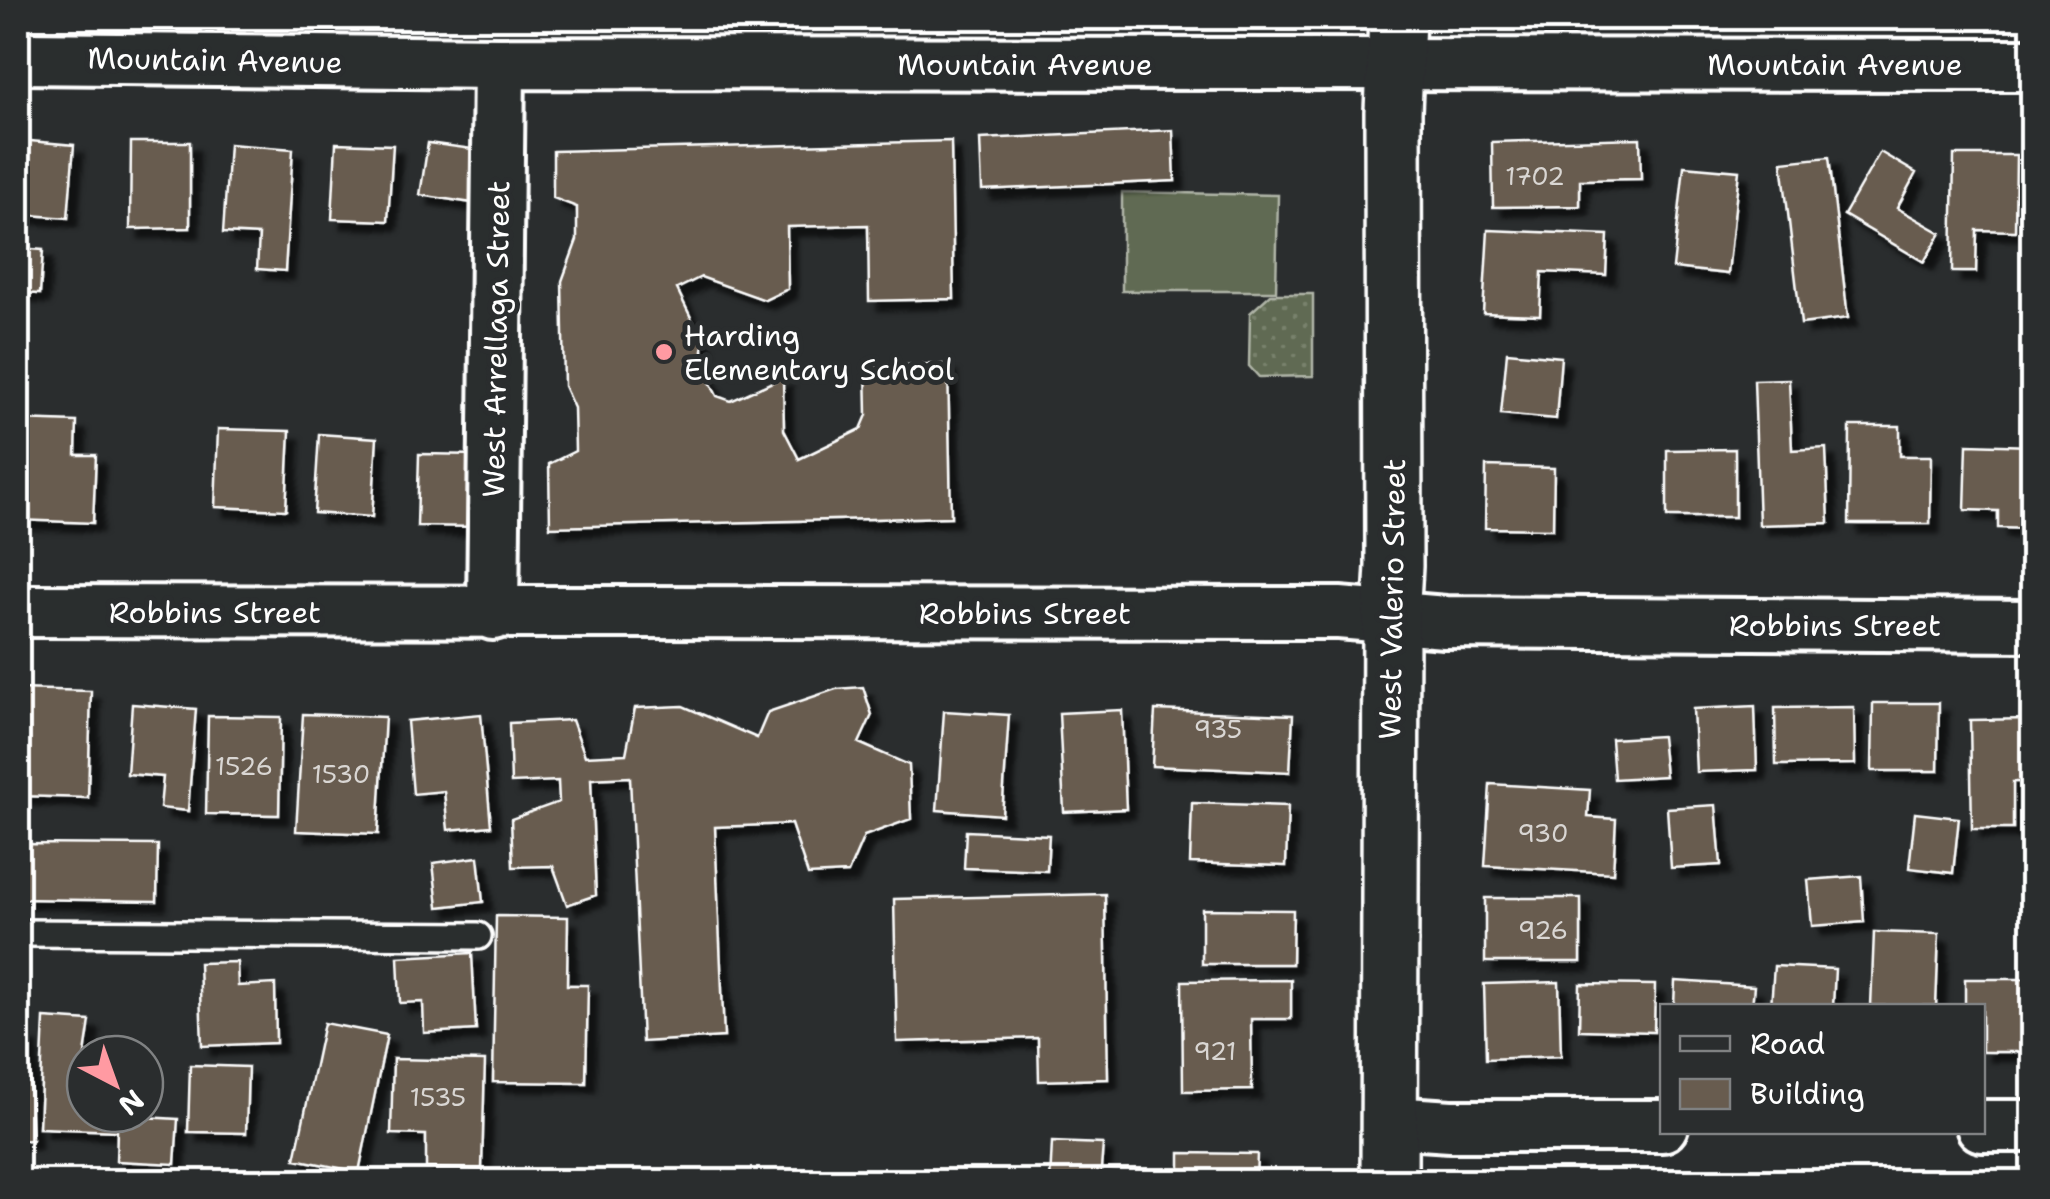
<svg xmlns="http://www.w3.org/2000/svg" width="2050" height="1199" viewBox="0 0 2050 1199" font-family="'Shantell Sans',sans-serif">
<defs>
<pattern id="park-dots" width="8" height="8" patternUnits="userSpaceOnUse" patternTransform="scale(2.5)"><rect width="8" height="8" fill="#606b52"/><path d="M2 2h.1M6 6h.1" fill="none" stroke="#78816c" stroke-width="1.8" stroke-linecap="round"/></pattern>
<filter id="shadow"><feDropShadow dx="9" dy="9" stdDeviation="2.5" flood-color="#0009"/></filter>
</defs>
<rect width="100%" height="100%" fill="#2a2d2e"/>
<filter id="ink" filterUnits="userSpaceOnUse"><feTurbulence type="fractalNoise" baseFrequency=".01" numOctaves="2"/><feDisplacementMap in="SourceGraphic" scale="20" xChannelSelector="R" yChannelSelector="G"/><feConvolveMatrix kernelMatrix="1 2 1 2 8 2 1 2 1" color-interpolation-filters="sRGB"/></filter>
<g filter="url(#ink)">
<path fill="#606b52" stroke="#b0b5a8" stroke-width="2.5" d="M 1122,192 L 1278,195 L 1276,291 L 1122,291 Z"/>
<path fill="url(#park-dots)" stroke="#b0b5a8" stroke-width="2.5" d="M 1271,294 L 1313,294 L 1313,376 L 1259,377 L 1249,366 L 1250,313 Z"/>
<path fill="#685c4f" stroke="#fff" stroke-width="2.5" filter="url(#shadow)" d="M 1173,130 L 1175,181 L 982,190 L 980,139 Z
M 1640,138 L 1641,179 L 1580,180 L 1580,206 L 1493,207 L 1492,142 Z
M 19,140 L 74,145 L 68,218 L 18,214 Z
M 951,141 L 954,299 L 869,301 L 868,225 L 787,227 L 788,289 L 765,300 L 701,277 L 677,289 L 703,342 L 703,368 L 717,396 L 731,401 L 783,377 L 784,430 L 799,459 L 861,429 L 867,415 L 866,366 L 948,364 L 951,517 L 550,527 L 549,464 L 575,451 L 574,408 L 564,386 L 562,281 L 577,240 L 577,207 L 553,198 L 553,151 Z
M 131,142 L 190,142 L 190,228 L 130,229 Z
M 336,143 L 393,145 L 388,221 L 332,219 Z
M 428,143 L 480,150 L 472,203 L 420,195 Z
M 229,144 L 293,149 L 285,271 L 257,269 L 259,235 L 223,233 Z
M 1880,152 L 1916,173 L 1897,208 L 1941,233 L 1924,262 L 1844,215 Z
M 1954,155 L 2016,155 L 2015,231 L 1977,230 L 1976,272 L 1952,272 Z
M 1829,157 L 1848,318 L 1801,324 L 1782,162 Z
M 1684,166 L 1739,171 L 1728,274 L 1673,268 Z
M 1488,230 L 1608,235 L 1606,275 L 1542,272 L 1540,315 L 1483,313 Z
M 18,248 L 43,250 L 40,294 L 18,293 Z
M 1507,352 L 1561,357 L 1556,419 L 1501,414 Z
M 1789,379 L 1792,450 L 1826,448 L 1829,523 L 1759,525 L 1754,380 Z
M 18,420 L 77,422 L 76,455 L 96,455 L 93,523 L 18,520 Z
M 1850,426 L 1900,426 L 1900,456 L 1931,456 L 1930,524 L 1849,524 Z
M 218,429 L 290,431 L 286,510 L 215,507 Z
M 319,434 L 377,438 L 372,517 L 314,513 Z
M 1967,444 L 2032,446 L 2030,529 L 1998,528 L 1998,511 L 1965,510 Z
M 1735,449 L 1735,517 L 1667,517 L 1667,450 Z
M 419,454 L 483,455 L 482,527 L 417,526 Z
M 1486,466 L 1554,468 L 1553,529 L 1485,528 Z
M 863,687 L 872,715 L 859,743 L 909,765 L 911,819 L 864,836 L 848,873 L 808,875 L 791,824 L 715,827 L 724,1037 L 642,1042 L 630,777 L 591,779 L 596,895 L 567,905 L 553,866 L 513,867 L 511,819 L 559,802 L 558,781 L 511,783 L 509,723 L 572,720 L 585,756 L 626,754 L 635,708 L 683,706 L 757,738 L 768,712 L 836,689 Z
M 18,689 L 91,691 L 88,798 L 18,796 Z
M 1873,703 L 1939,703 L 1938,771 L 1872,771 Z
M 132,704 L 196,709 L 188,811 L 160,808 L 163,777 L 127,774 Z
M 1755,706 L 1757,770 L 1696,772 L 1693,709 Z
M 1854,707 L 1855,764 L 1776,765 L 1775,708 Z
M 1122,710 L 1126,809 L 1064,812 L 1059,713 Z
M 1155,710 L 1293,715 L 1290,772 L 1152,766 Z
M 944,711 L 1009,715 L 1002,815 L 937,810 Z
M 303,714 L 385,717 L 378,834 L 296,831 Z
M 481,714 L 491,826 L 448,830 L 444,791 L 413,794 L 407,721 Z
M 208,716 L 281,717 L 279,815 L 206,814 Z
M 2032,719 L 2032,782 L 2013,782 L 2013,829 L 1972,829 L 1970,720 Z
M 1661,736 L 1665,776 L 1614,779 L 1611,739 Z
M 1490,784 L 1590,790 L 1588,817 L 1616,819 L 1613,873 L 1485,866 Z
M 1192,803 L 1288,806 L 1286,866 L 1190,863 Z
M 1716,805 L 1721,865 L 1671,868 L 1667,808 Z
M 1915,813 L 1959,818 L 1953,873 L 1909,868 Z
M 966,831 L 1049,835 L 1047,871 L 964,868 Z
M 18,844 L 158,845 L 157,901 L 18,899 Z
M 478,857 L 483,902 L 438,907 L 433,863 Z
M 1861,876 L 1864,922 L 1812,926 L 1808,880 Z
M 1105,894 L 1108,1079 L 1039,1081 L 1038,1038 L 897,1042 L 894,899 Z
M 1485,898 L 1581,898 L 1581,962 L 1485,962 Z
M 1202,909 L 1293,910 L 1292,964 L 1202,964 Z
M 496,916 L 568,917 L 567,985 L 588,985 L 586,1083 L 493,1082 Z
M 1874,932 L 1939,934 L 1936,1006 L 1871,1006 Z
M 472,953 L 476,1030 L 424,1033 L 423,1002 L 400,1003 L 398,957 Z
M 237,962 L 238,986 L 275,984 L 276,1043 L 202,1046 L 199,963 Z
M 1774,966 L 1835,969 L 1833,1006 L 1771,1006 Z
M 1965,979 L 2032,979 L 2032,1052 L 1982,1052 L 1982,1006 L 1965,1006 Z
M 1291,980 L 1291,1019 L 1251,1019 L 1252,1090 L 1183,1091 L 1182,981 Z
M 1675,981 L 1754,986 L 1752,1006 L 1674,1006 Z
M 1559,982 L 1561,1056 L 1486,1059 L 1484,984 Z
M 1580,984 L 1655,985 L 1654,1032 L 1579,1030 Z
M 44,1018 L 90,1021 L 85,1054 L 85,1114 L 144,1114 L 144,1117 L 178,1119 L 175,1164 L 116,1161 L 117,1131 L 39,1128 Z
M 324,1023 L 387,1035 L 359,1172 L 295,1159 Z
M 18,1035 L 28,1035 L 32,1140 L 18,1141 Z
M 393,1059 L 485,1061 L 482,1169 L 426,1168 L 426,1135 L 391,1134 Z
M 190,1065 L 248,1067 L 246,1133 L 188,1132 Z
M 1052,1142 L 1103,1144 L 1100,1182 L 1050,1182 Z
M 1180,1153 L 1257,1154 L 1256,1182 L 1180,1182 Z"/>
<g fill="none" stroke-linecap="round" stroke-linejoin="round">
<g stroke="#fff" stroke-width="32">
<path id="lane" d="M 18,933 L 478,936"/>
</g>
<g stroke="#fff" stroke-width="58">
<path id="street" d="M 18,58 L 499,63 L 2032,65
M 18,611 L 1339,613 L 1445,622 L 2032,626
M 493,614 L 499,63
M 1390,1122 L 1451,1126 L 1662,1126
M 1982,1126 L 2032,1126"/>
</g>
<g stroke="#fff" stroke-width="62">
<path id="secondary" d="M 1389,1182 L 1391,619 L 1394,566 L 1393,112 L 1397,18"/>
</g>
<use href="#lane" stroke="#2a2d2e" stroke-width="25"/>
<use href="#street" stroke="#2a2d2e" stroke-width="50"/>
<use href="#secondary" stroke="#2a2d2e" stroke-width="55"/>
</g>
</g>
<circle fill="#ff9aa2" stroke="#2a2d2e" stroke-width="4" cx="664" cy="352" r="10"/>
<g text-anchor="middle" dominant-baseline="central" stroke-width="10" stroke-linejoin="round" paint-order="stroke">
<g font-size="25" fill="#d9d6d3">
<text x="1535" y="176">1702</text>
<text x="1218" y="729">935</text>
<text x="244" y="766">1526</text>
<text x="341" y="774">1530</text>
<text x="1543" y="833">930</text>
<text x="1543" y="930">926</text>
<text x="1215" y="1051">921</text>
<text x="438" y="1097">1535</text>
</g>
<g font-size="30" fill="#fff" stroke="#2a2d2e">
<text transform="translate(215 60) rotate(1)">Mountain Avenue</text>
<text x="1025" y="64">Mountain Avenue</text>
<text x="1835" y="64">Mountain Avenue</text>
<text transform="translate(496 339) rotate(-89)">West Arrellaga Street</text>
<text transform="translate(1392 599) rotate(-89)">West Valerio Street</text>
<text x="215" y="612">Robbins Street</text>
<text x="1025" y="613">Robbins Street</text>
<text x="1835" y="625">Robbins Street</text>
</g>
<g font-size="30" fill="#fff" stroke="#2a2d2e" text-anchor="start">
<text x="684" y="335">Harding<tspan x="684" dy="34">Elementary School</tspan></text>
</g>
</g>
<rect width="2050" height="1199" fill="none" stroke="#2a2d2e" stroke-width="60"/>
<rect x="30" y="30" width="1990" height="1139" fill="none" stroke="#fff" stroke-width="4" filter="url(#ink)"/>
<rect x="1660" y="1004" width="325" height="130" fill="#2a2d2e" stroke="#7f8182" stroke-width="2.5"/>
<rect x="1680" y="1036" width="50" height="15" fill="#2a2d2e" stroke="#7f8182" stroke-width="2.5"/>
<text x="1750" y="1054" font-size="30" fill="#ffffff">Road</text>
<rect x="1680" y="1079" width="50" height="30" fill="#685c4f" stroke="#7f8182" stroke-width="2.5"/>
<text x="1750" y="1104" font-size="30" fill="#ffffff">Building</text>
<g transform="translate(115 1084) rotate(139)"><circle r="48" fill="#2a2d2e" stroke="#7f8182" stroke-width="2.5"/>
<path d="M0-8L18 38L0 25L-18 38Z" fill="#ff9aa2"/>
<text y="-15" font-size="28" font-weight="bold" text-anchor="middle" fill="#ffffff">N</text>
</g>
</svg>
